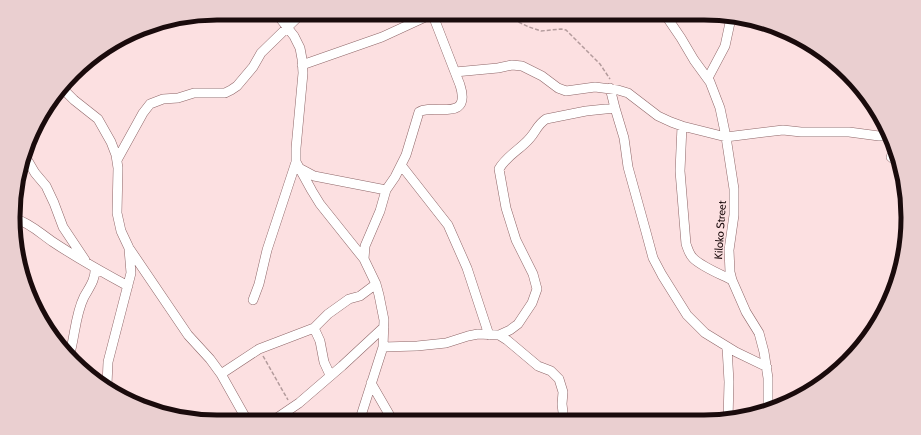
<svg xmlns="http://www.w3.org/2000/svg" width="921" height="435" viewBox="0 0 921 435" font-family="Cabin,sans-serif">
<rect width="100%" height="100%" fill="#fce0e1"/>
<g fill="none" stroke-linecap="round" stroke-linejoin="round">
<g stroke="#8e6668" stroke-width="10">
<path id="minor" d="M 276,13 L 294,36 L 300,48 L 302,59 L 303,73 L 296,148 L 296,162 L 312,191 L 320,204 L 364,259 L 376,284 L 379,295 L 384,320 L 383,347 L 359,422
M 664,13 L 681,38 L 694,60 L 710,82 L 720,108 L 726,137 L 734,189 L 734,215 L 729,250 L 730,272 L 732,280 L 746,312 L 759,333 L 764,352 L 768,378 L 768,410
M 302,65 L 382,37 L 432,14
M 455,72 L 498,68 L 512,65 L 522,66 L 542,76 L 558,88 L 566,91 L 595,87 L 618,90 L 628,93 L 658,116 L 671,122 L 682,126 L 726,137 L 783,130 L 801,132 L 849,132 L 879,136 L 883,136 L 887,132
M 708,78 L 725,46 L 731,18
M 610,88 L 615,108 L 624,138 L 628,167 L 646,232 L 653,258 L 662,275 L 687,315 L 705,333 L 736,352 L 767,367
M 63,89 L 74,100 L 98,119 L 111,142 L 116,155 L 118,168 L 117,213 L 121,231 L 129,248 L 188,335 L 210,359 L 221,374 L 248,422
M 682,126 L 680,171 L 686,244 C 688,249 689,254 693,258 C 702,267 720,274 732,280
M 25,156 L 35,173 L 46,186 L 54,203 L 63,227 L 85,260
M 891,157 L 897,162
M 117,160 L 143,113 L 150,104 L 163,99 L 178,98 L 194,93 L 225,93 L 231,90 L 237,86 L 253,67 L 261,53 L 297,18 L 305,13
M 401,165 L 448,225 L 467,268 L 489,335
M 299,168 L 314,176 L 386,190
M 16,219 C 30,223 41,234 53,242 C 77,258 102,272 128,286
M 364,259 L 365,246 L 380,211 L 386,190 L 395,177 L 406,155 L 419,112 C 433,103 472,123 460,85 L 432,13
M 253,300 L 259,284 L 267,250 L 296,162
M 314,328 L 320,341 L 324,362 L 330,375
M 499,335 L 510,330 L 518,324 L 532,303 L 537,289 L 533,274 L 516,240 L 506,208 L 499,169 C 507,155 520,150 530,138 C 536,131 538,124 546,119 L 586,111 L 615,108
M 383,347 L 417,346 L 446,343 L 468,336 L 478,334 L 499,335 L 507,340 L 538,366 L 551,371 L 559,379 L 563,392 L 562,404 L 564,421
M 727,347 L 729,382 L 728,420
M 69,357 C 75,337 75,315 84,297 C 89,288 96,279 95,268
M 221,374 L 259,349 L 314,328 L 328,314 L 349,299 L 360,296 L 376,284
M 371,383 L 393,421
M 107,385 L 108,362 L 131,273 L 129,249
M 224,422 L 234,419 L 241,422
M 271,422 L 299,403 L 342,366 L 384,327"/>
</g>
<path stroke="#b39b9c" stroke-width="1.5" stroke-dasharray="4 2" stroke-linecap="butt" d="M 490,13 L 512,19 L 529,27 L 541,31 L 561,29 L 566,30 L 600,64 L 610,79
M 263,356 L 288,400"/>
<use href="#minor" stroke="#fff" stroke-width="9"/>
</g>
<g text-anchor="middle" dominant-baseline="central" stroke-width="3" stroke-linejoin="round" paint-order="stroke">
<g font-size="11" fill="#1a0b0c" stroke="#fce0e1">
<text transform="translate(720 230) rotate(-86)">Kiloko Street</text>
</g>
</g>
<path d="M0 0H921V435H0ZM217 20H704A197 197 0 0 1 901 217V218A197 197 0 0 1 704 415H217A197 197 0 0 1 20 218V217A197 197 0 0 1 217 20Z" fill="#eacfd0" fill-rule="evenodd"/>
<path fill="none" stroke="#1a0b0c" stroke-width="5" d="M217 20H704A197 197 0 0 1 901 217V218A197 197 0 0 1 704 415H217A197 197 0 0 1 20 218V217A197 197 0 0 1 217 20Z"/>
</svg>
